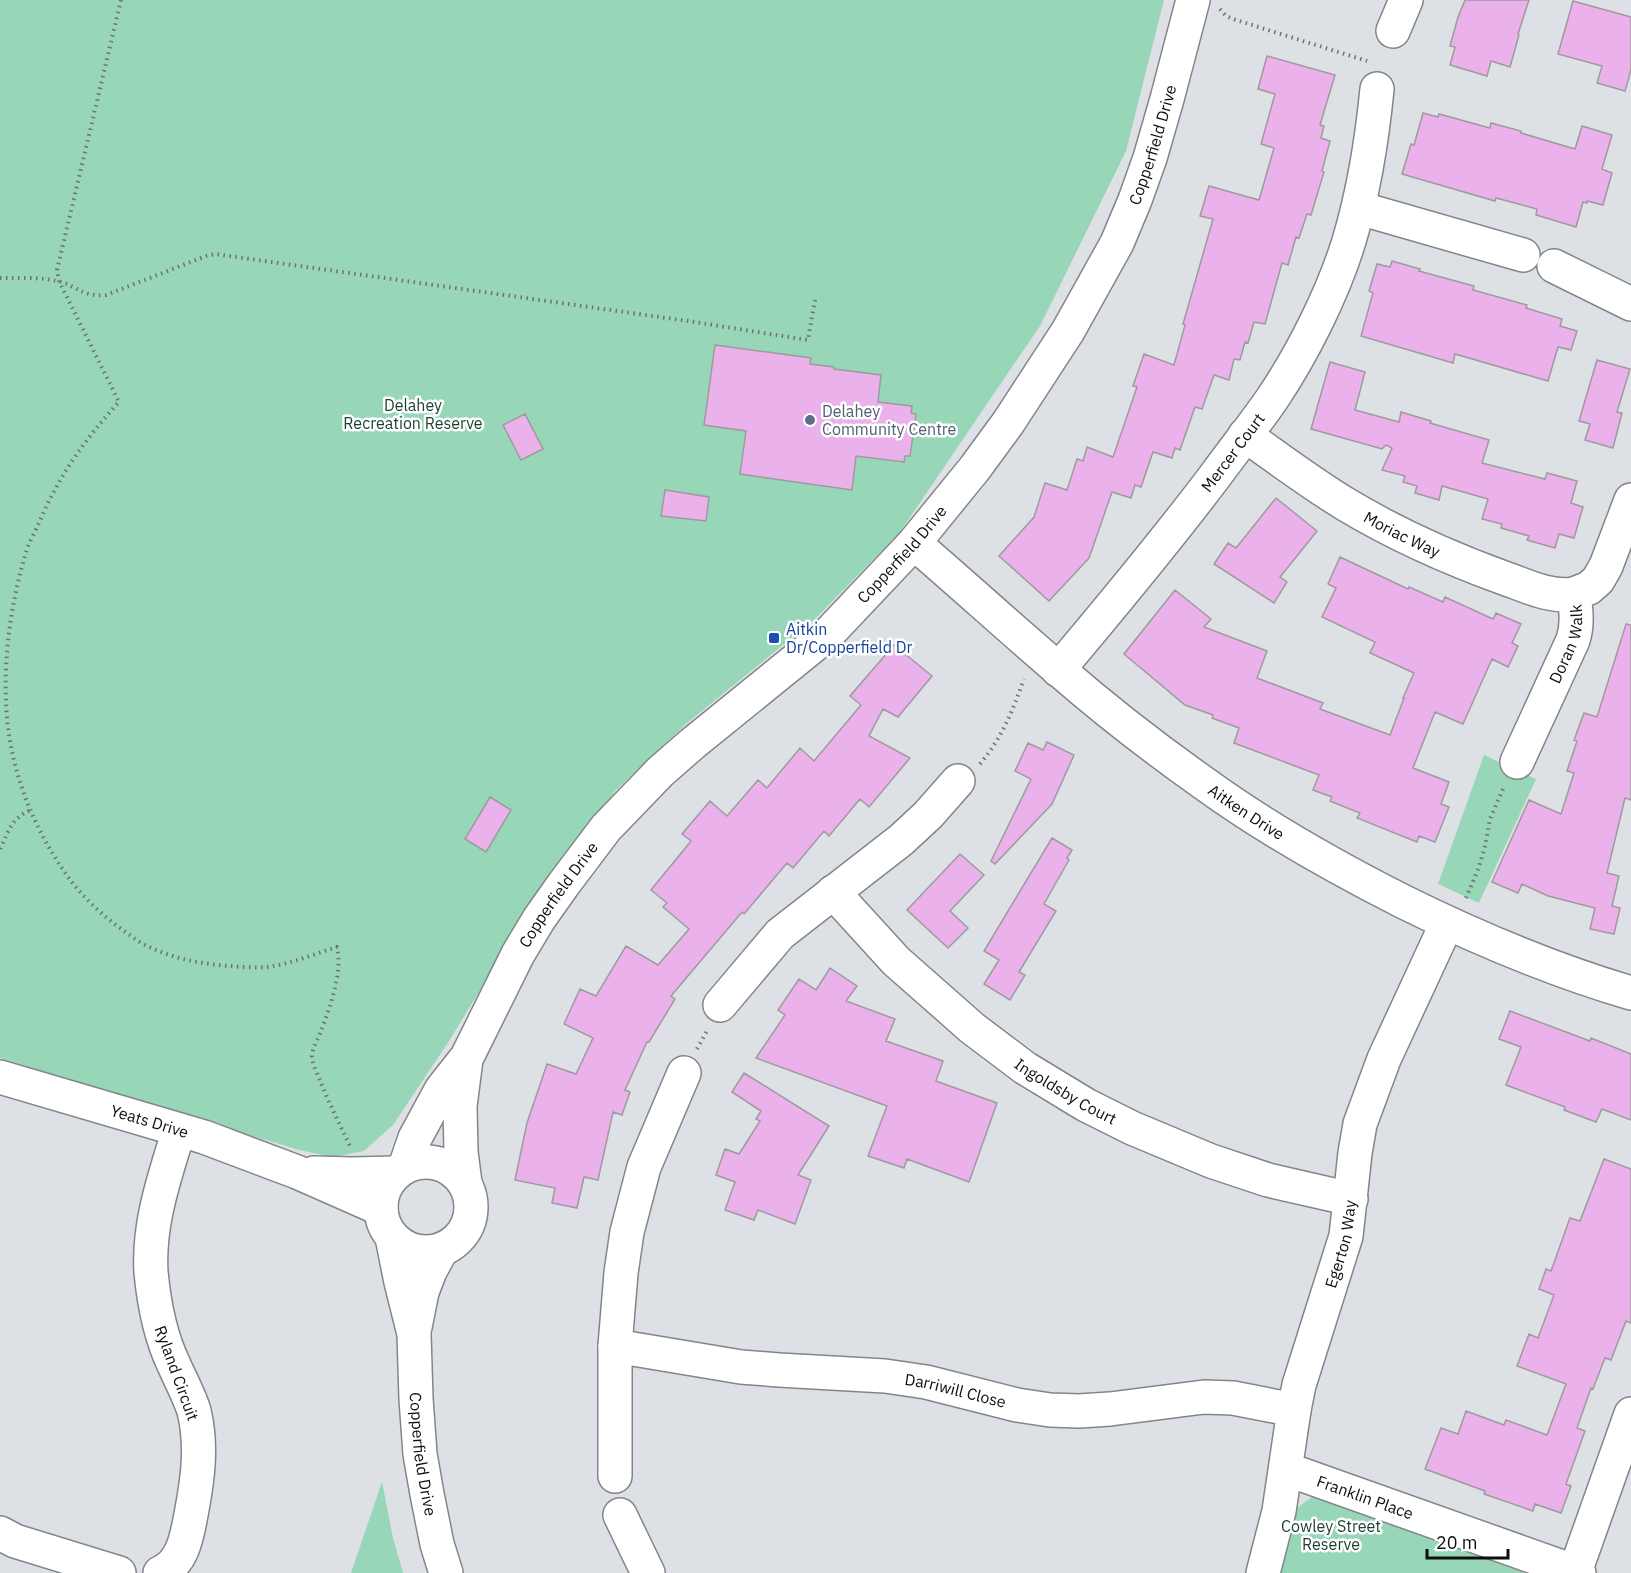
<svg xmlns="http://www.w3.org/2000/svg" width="1631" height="1573" viewBox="0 0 1631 1573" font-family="'IBM Plex Sans',sans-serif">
<rect width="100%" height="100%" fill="#dde1e6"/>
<path fill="#98d6b8" d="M 0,0 L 1164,0 L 1126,151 L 1040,326 L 900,532 L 815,619 L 687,723 L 616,790 L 538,895 L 449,1041 L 393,1125 L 364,1151 L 333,1157 L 299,1150 L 0,1058 Z
M 1484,755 L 1536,779 L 1479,903 L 1438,884 Z
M 382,1482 L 393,1538 L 403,1573 L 351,1573 Z
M 1313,1496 L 1333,1496 L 1554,1573 L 1270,1573 L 1292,1512 Z"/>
<path fill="#eab1ea" stroke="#9e9a9e" stroke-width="1.5" d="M 1465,0 L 1529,0 L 1518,34 L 1519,35 L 1510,67 L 1491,61 L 1487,76 L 1450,65 L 1455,47 L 1450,46 L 1458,17 Z
M 1573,1 L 1631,17 L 1631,70 L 1625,91 L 1597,83 L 1602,66 L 1558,54 Z
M 1267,56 L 1335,75 L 1320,125 L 1324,126 L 1321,138 L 1330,141 L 1322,171 L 1324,172 L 1311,215 L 1307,214 L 1299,238 L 1296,237 L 1288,265 L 1282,263 L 1265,324 L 1254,322 L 1248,343 L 1245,342 L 1240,360 L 1234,359 L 1229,380 L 1214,375 L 1202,409 L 1195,407 L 1180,450 L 1175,448 L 1172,458 L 1153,452 L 1141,487 L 1135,485 L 1131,498 L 1112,492 L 1089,558 L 1049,601 L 999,556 L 1034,517 L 1045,483 L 1067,490 L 1077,459 L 1083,461 L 1087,447 L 1113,457 L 1137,387 L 1133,386 L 1144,354 L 1174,365 L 1185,325 L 1183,324 L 1213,219 L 1200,216 L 1209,186 L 1259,200 L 1274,148 L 1261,144 L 1275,94 L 1258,89 Z
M 1423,113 L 1438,117 L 1439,114 L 1490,128 L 1491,123 L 1521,131 L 1521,133 L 1575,149 L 1582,126 L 1612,135 L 1602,169 L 1612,173 L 1603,205 L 1587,201 L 1587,203 L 1583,202 L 1576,227 L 1536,215 L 1537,209 L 1496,198 L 1495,201 L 1402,174 L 1411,144 L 1414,145 Z
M 1392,261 L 1420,269 L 1419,271 L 1474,286 L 1473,290 L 1527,305 L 1526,308 L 1562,319 L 1560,326 L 1577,331 L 1571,350 L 1558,347 L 1548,381 L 1455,354 L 1453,363 L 1361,336 L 1373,293 L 1369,291 L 1377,264 L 1390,267 Z
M 715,345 L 811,358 L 810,364 L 834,367 L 834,369 L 881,375 L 878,402 L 912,406 L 911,413 L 916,414 L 910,456 L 905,456 L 904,462 L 856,456 L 852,490 L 740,474 L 746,431 L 704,425 Z
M 1597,360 L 1630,369 L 1617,412 L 1622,413 L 1613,448 L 1585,440 L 1590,424 L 1579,421 Z
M 1330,362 L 1365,372 L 1355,410 L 1399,422 L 1401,412 L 1431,421 L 1430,423 L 1489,440 L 1482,463 L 1545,479 L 1547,473 L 1577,481 L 1571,503 L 1583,507 L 1574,538 L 1559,534 L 1555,548 L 1527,540 L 1529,536 L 1501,528 L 1502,524 L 1482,519 L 1488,499 L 1442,486 L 1439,500 L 1415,493 L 1417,486 L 1403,482 L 1405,476 L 1382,470 L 1392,448 L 1386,445 L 1382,449 L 1311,429 Z
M 525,414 L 543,449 L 521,460 L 503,425 Z
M 665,490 L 709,497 L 706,521 L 661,516 Z
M 1276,498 L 1317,531 L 1280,577 L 1287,582 L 1274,603 L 1214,564 L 1228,543 L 1236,548 Z
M 1340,557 L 1408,589 L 1409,587 L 1443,602 L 1445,597 L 1493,619 L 1496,613 L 1521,624 L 1512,643 L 1518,646 L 1508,667 L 1492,659 L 1463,724 L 1435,712 L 1413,768 L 1449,782 L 1441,804 L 1449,807 L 1435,842 L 1419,836 L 1417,842 L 1357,818 L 1360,813 L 1330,801 L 1332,797 L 1313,790 L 1319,775 L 1234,743 L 1239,728 L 1212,718 L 1213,715 L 1185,705 L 1124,654 L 1175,590 L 1211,619 L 1204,627 L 1267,651 L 1257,678 L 1323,703 L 1320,709 L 1390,735 L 1404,698 L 1403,698 L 1414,673 L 1370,653 L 1375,642 L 1322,617 L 1336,588 L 1328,584 Z
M 1626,624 L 1631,625 L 1631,800 L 1625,798 L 1607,873 L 1619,876 L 1612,906 L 1620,908 L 1614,934 L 1590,929 L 1595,908 L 1548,896 L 1522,884 L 1518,893 L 1492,882 L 1529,800 L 1561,814 L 1574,773 L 1567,771 L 1577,741 L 1574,740 L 1584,713 L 1597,717 Z
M 894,645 L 932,676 L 898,717 L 883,709 L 869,736 L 910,758 L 869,807 L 860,799 L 829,836 L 824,831 L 793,868 L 787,863 L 744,914 L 742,912 L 671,996 L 675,999 L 649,1042 L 647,1042 L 625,1090 L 630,1092 L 622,1115 L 613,1112 L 598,1180 L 584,1177 L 577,1208 L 552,1203 L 555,1188 L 515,1180 L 527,1123 L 547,1064 L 576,1074 L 593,1038 L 564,1024 L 580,989 L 596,996 L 626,946 L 658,965 L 689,929 L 663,907 L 667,903 L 651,890 L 691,841 L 682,834 L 710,801 L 727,816 L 758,780 L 767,788 L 800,748 L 814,761 L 861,705 L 850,696 Z
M 1047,742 L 1074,755 L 1052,804 L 995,864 L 991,861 L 1031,779 L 1015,771 L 1028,743 L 1043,750 Z
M 490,797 L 511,810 L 486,852 L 465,839 Z
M 1052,838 L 1072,850 L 1067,858 L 1069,860 L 1044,904 L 1056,911 L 1019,972 L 1025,975 L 1010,1000 L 984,984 L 999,960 L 984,951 Z
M 960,854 L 984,875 L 950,911 L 968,928 L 948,948 L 907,910 Z
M 830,968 L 857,986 L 846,1001 L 895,1019 L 886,1041 L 943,1061 L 936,1081 L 997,1103 L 969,1182 L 907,1159 L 904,1168 L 868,1156 L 887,1106 L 756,1058 L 785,1015 L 778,1010 L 799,979 L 816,990 Z
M 1510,1011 L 1590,1041 L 1591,1038 L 1631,1054 L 1631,1120 L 1602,1109 L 1596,1122 L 1564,1110 L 1565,1107 L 1506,1085 L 1521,1047 L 1499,1039 Z
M 744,1073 L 829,1126 L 798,1175 L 811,1180 L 795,1224 L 758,1210 L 754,1220 L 725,1210 L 735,1182 L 716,1175 L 725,1149 L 739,1154 L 760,1121 L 756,1119 L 761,1111 L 732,1092 Z
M 1604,1159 L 1631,1169 L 1631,1323 L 1626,1321 L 1611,1360 L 1605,1358 L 1593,1389 L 1591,1388 L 1577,1428 L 1585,1431 L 1566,1484 L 1571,1486 L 1561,1513 L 1535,1504 L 1533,1511 L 1484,1494 L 1485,1491 L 1425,1469 L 1441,1428 L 1458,1434 L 1466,1411 L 1504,1425 L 1506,1420 L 1547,1435 L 1566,1384 L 1517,1366 L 1529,1334 L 1538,1338 L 1554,1295 L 1539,1289 L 1546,1269 L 1551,1271 L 1570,1218 L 1580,1221 Z"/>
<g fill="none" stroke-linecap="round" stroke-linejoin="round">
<g stroke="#82858a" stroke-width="36">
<g id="minor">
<path d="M 1393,31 L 1406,0"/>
<path d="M 1359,208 L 1523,255"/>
<path d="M 1554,266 L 1631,304"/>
<path id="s1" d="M 1245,435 C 1279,459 1312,484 1347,505 C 1397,535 1449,558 1504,578 C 1527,586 1550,598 1574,594"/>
<path id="s2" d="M 914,543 C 963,585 1010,628 1058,669 C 1105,710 1154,748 1205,784 C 1267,829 1335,867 1404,902 C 1477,938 1553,970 1631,993"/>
<path id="s3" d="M 1058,670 C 1112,606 1165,542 1215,476 C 1234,450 1254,425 1272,399 C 1303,353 1333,293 1349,241 C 1364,191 1372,140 1377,89"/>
<path id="s4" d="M 1517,762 L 1573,640 C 1578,624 1576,611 1574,594 L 1589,588 L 1598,580 L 1606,566 L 1631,500"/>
<path id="s5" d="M 833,892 L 896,961 L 972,1028 L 1025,1068 L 1086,1105 L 1132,1128 L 1211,1161 L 1268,1180 L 1351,1199"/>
<path d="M 720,1005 L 780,934 L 901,840 L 928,815 L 958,781"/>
<path id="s6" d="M 0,1077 L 204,1137 L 297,1172 L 381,1209"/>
<circle cx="426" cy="1207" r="45"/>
<path id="s7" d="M 405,1167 L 415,1138 L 441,1090 L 467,1057 L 518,954 L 539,919 L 563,885 L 606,828 L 660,772 L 692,744 L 829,633 L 914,543 L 975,468 L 1008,423 L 1068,331 L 1117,243 L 1135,200 L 1150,158 L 1167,99 L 1193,0"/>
<path d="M 314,1173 L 352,1174 L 396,1173"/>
<path d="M 465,1183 L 461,1152 L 460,1106 L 466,1059"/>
<path id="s8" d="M 392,1237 L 401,1282 L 414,1334 L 416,1399 L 420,1454 L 427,1494 L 437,1544 L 446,1573"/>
<path d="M 415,1327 L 422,1292 L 430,1271 L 442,1249"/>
<path id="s9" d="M 615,1346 L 741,1367 L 779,1370 L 885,1376 L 926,1382 L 1017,1405 L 1050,1410 L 1079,1411 L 1110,1409 L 1204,1397 L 1233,1398 L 1294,1410"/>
<path id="s10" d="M 1286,1469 L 1579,1573"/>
<path d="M 615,1476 L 615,1346 L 621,1273 L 627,1232 L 644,1167 L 684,1073"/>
<path d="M 620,1515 L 648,1573"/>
<path d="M 0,1533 L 15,1541 L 119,1573"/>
<path d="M 1575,1572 L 1631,1414"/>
<path d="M 160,1573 C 181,1564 186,1541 190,1520 C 197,1484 203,1448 194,1411 C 189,1395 181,1381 174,1365 C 160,1336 154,1304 151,1272 C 148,1223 165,1176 179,1130"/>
<path id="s11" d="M 1263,1573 L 1279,1511 L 1294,1410 L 1299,1385 L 1346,1236 L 1355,1153 L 1360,1124 L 1384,1059 L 1447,923"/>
</g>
</g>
<path stroke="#6f7174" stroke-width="4" stroke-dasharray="1.5 4.5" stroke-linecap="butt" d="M 121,0 L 57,270 L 59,281 L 119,402 C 85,439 58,477 39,523 C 35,532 29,542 26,552 C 12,599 4,651 6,700 C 7,761 31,825 66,874 C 81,896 102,915 124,931 C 130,935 136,940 143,944 C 170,958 200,964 230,966 C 242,967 255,968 267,967 C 291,964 314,954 337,947 C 343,972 330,1007 321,1031 C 318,1039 312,1048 312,1057 C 313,1066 318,1075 321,1083 C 330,1105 340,1125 350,1146
M 1220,9 L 1226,16 L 1233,19 L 1367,61
M 0,278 C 19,278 39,277 57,281 C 77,285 80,297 106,295 L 206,256 L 215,254 L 688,321 L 808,340 L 815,300
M 980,764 C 1003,736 1012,712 1024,679
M 0,849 C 9,831 11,818 31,810
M 1466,898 L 1479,867 L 1485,846 L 1490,819 L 1504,787
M 697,1049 L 708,1029"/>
<use href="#minor" stroke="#fff" stroke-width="33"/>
</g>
<circle fill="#5c6f8a" stroke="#fff" stroke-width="2" cx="810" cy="420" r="6"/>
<rect fill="#1a4fb4" stroke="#fff" stroke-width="2" x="768" y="632" width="12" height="12" rx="3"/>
<g text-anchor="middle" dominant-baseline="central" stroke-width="5" stroke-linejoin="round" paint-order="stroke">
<g font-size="16" fill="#0d0e0f" stroke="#fff">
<text stroke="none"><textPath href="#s7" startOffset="1284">Copperfield Drive</textPath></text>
<text stroke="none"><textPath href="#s3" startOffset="279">Mercer Court</textPath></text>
<text stroke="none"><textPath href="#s1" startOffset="186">Moriac Way</textPath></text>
<text stroke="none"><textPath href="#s7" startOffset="800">Copperfield Drive</textPath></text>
<text stroke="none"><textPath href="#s4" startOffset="129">Doran Walk</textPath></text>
<text stroke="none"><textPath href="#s2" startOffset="428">Aitken Drive</textPath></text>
<text stroke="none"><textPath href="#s7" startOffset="314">Copperfield Drive</textPath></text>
<text stroke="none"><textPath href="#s5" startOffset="308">Ingoldsby Court</textPath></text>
<text stroke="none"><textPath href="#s6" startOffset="156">Yeats Drive</textPath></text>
<text stroke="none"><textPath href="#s11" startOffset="339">Egerton Way</textPath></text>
<text transform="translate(177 1373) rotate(70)">Ryland Circuit</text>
<text stroke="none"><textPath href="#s9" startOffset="344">Darriwill Close</textPath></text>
<text stroke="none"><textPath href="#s8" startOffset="220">Copperfield Drive</textPath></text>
<text stroke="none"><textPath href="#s10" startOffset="84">Franklin Place</textPath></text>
</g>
<g font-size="16" fill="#193f2f" stroke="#fff">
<text x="413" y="405">Delahey<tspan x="413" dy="18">Recreation Reserve</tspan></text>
<text x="1331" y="1526">Cowley Street<tspan x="1331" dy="18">Reserve</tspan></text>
</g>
<g font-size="16" fill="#4e5e75" stroke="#fff" text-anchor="start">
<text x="822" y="411">Delahey<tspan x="822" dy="18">Community Centre</tspan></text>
</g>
<g font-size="16" fill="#164399" stroke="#fff" text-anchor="start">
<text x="786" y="629">Aitkin<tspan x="786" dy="18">Dr/Copperfield Dr</tspan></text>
</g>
</g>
<path d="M1427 1549v9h81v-9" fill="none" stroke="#0d0e0f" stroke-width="3"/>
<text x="1436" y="1549" font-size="18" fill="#0d0e0f" stroke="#ffffff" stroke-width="4.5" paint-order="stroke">20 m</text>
</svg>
